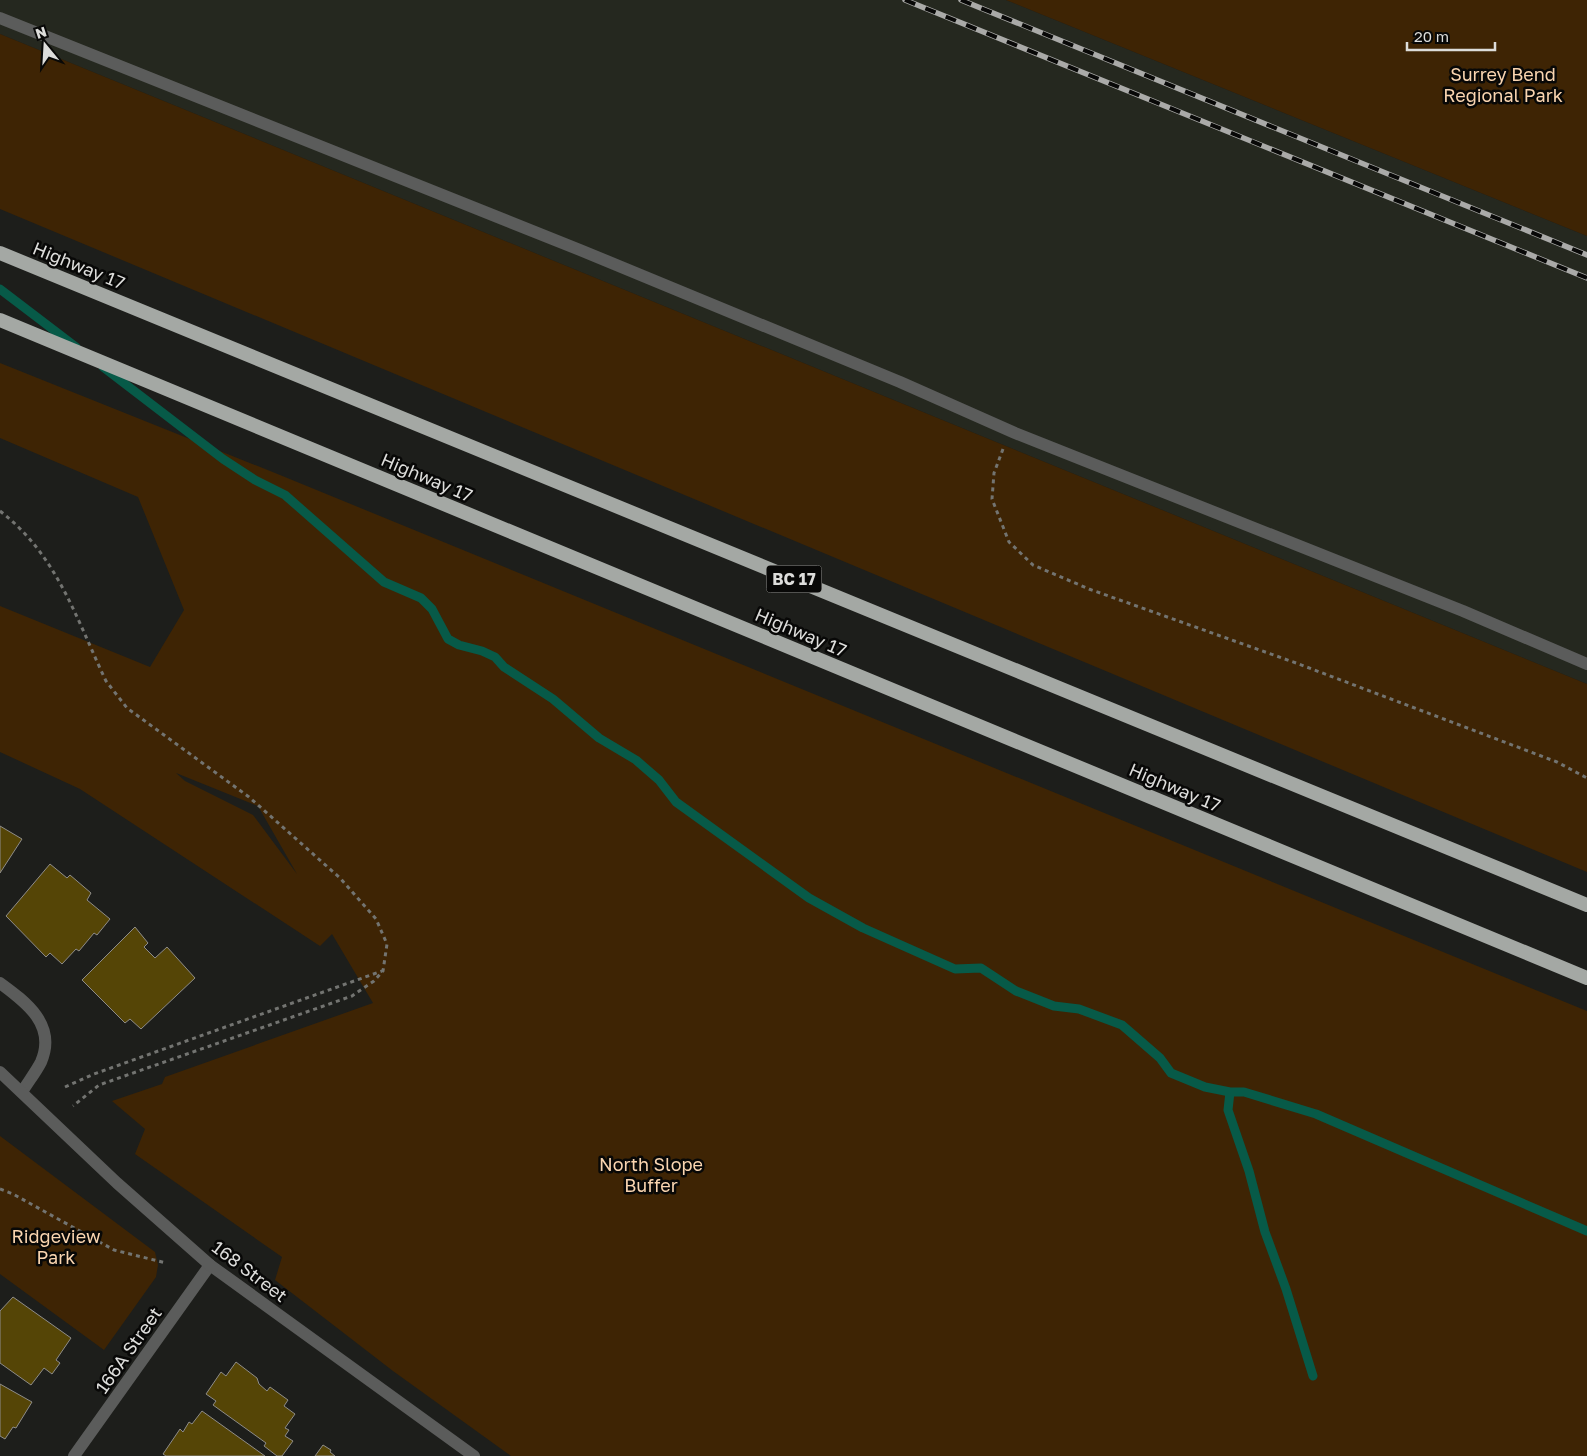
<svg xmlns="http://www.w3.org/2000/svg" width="1587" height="1456" viewBox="0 0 1587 1456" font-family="'Golos Text',sans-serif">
<rect width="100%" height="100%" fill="#1d1e1b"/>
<path fill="#25281f" d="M 0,0 L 1006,0 L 1587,236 L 1587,684 L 0,34 Z"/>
<path fill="#3e2404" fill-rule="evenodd" d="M 1006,0 L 1587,0 L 1587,236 Z
M 0,34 L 1587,684 L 1587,872 L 0,209 Z
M 0,363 L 280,475 L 1587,1011 L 1587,1456 L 511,1456 L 393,1371 L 275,1280 L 282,1257 L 135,1154 L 145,1129 L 112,1101 L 162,1084 L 165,1077 L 373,1003 L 332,934 L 320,946 L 80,789 L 0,752 L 0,606 L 150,667 L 184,610 L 138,497 L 0,438 ZM 176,773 L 258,806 L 297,874 L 253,815 L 185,781 Z
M 0,1136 L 155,1252 L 158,1265 L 156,1277 L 104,1350 L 0,1274 Z"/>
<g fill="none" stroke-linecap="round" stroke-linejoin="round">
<path stroke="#075a48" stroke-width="9" d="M 0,289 L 76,347
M 103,367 L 223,459 L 255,480 L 285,495 L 384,582 L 421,598 L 432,609 L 448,639 L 459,645 L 482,651 L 495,657 L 504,667 L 553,699 L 599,738 L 636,760 L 659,780 L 676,802 L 809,898 L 863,928 L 955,969 L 981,968 L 1016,991 L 1054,1006 L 1079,1009 L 1122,1025 L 1160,1058 L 1171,1073 L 1205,1087 L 1230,1092 L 1244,1092 L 1316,1114 L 1587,1231
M 1230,1092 L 1228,1110 L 1249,1171 L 1265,1232 L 1286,1289 L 1313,1376"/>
</g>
<path fill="#554506" stroke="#8e8c89" d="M 0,826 L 22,839 L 0,873 Z
M 50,864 L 67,878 L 70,875 L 91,893 L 87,900 L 110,919 L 97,935 L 94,933 L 79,951 L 76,949 L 62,964 L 50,953 L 46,957 L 6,916 Z
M 135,927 L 148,943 L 144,947 L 155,958 L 167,947 L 195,978 L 141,1029 L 130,1019 L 125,1023 L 82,980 Z
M 13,1297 L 71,1338 L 56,1360 L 60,1363 L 52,1374 L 44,1368 L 31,1385 L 0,1363 L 0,1311 Z
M 236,1362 L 257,1378 L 259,1384 L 267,1391 L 270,1387 L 288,1400 L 284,1406 L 295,1414 L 285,1428 L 289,1430 L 285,1436 L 293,1441 L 282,1456 L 277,1456 L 264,1446 L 266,1443 L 213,1405 L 216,1401 L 206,1394 L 221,1372 L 226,1376 Z
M 0,1384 L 32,1402 L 16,1428 L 13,1427 L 5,1439 L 0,1436 Z
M 202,1411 L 265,1456 L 166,1456 L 163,1454 L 180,1429 L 183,1432 L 189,1422 L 192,1424 Z
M 323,1445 L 331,1450 L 330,1452 L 335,1456 L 315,1456 Z"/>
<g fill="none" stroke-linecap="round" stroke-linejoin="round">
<path stroke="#737471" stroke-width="3" stroke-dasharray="4 4" stroke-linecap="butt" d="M 1003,449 L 994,473 L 992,499 L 1009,542 L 1033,565 L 1089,589 L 1296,663 L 1557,762 L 1587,778
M 0,511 C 57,555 76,618 106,681 L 127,708 L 249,797 L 340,878 L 376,919 L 387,944 L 383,971 L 374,981 L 352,996 L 99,1085 L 73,1106
M 65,1087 L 94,1074 L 382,971
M 0,1189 L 13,1194 L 114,1250 L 166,1263"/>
<path stroke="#5b5c5b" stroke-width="12" d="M 0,18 L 580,250 L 900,382 L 1015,433 L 1463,611 L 1587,664"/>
<path stroke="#5b5c5b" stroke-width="12" d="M 0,983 C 26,1002 57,1025 41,1062 C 36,1072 28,1082 22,1092
M 74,1456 L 210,1265"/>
<path stroke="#5b5c5b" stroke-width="12" d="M 0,1072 L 117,1183 L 210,1265 L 474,1456"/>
<path stroke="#a4a8a4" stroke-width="14" d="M 0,253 L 1587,905
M 0,320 L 1587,978"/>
<g stroke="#aaaaa8" stroke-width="5.5">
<path id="rail" d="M 905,0 L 1587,278
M 961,0 L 1587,255"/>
</g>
<use href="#rail" stroke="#080807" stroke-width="4" stroke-dasharray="11" stroke-linecap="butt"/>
</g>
<g text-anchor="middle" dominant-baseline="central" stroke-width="5" stroke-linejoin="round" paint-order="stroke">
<rect fill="#080807" stroke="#9d9d9b" stroke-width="1" x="766.5" y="565.5" width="55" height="27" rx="4"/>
<g font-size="16" font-weight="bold" fill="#dddddb">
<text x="794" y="579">BC 17</text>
</g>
<g font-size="18" fill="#fad5b0" stroke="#080807">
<text x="1503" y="74">Surrey Bend<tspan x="1503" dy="21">Regional Park</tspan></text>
<text x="651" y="1164">North Slope<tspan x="651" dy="21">Buffer</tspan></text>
<text x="56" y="1236">Ridgeview<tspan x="56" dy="21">Park</tspan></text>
</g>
<g font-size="18" fill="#dddddb" stroke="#080807">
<text transform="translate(79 265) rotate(22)">Highway 17</text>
<text transform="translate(427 477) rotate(23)">Highway 17</text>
<text transform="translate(801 632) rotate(23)">Highway 17</text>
<text transform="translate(1175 787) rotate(23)">Highway 17</text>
<text transform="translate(250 1271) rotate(37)">168 Street</text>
<text transform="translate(128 1350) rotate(-55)">166A Street</text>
</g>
</g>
<g transform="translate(45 45) rotate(342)" stroke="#080807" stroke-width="4" paint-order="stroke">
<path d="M0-4L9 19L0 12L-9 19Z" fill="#dddddb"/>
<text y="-8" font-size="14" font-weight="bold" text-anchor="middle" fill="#dddddb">N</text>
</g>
<path d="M1407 42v8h88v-8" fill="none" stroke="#dddddb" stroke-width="2.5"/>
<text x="1414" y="42" font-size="15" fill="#dddddb" stroke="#080807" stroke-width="4" paint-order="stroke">20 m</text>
</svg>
